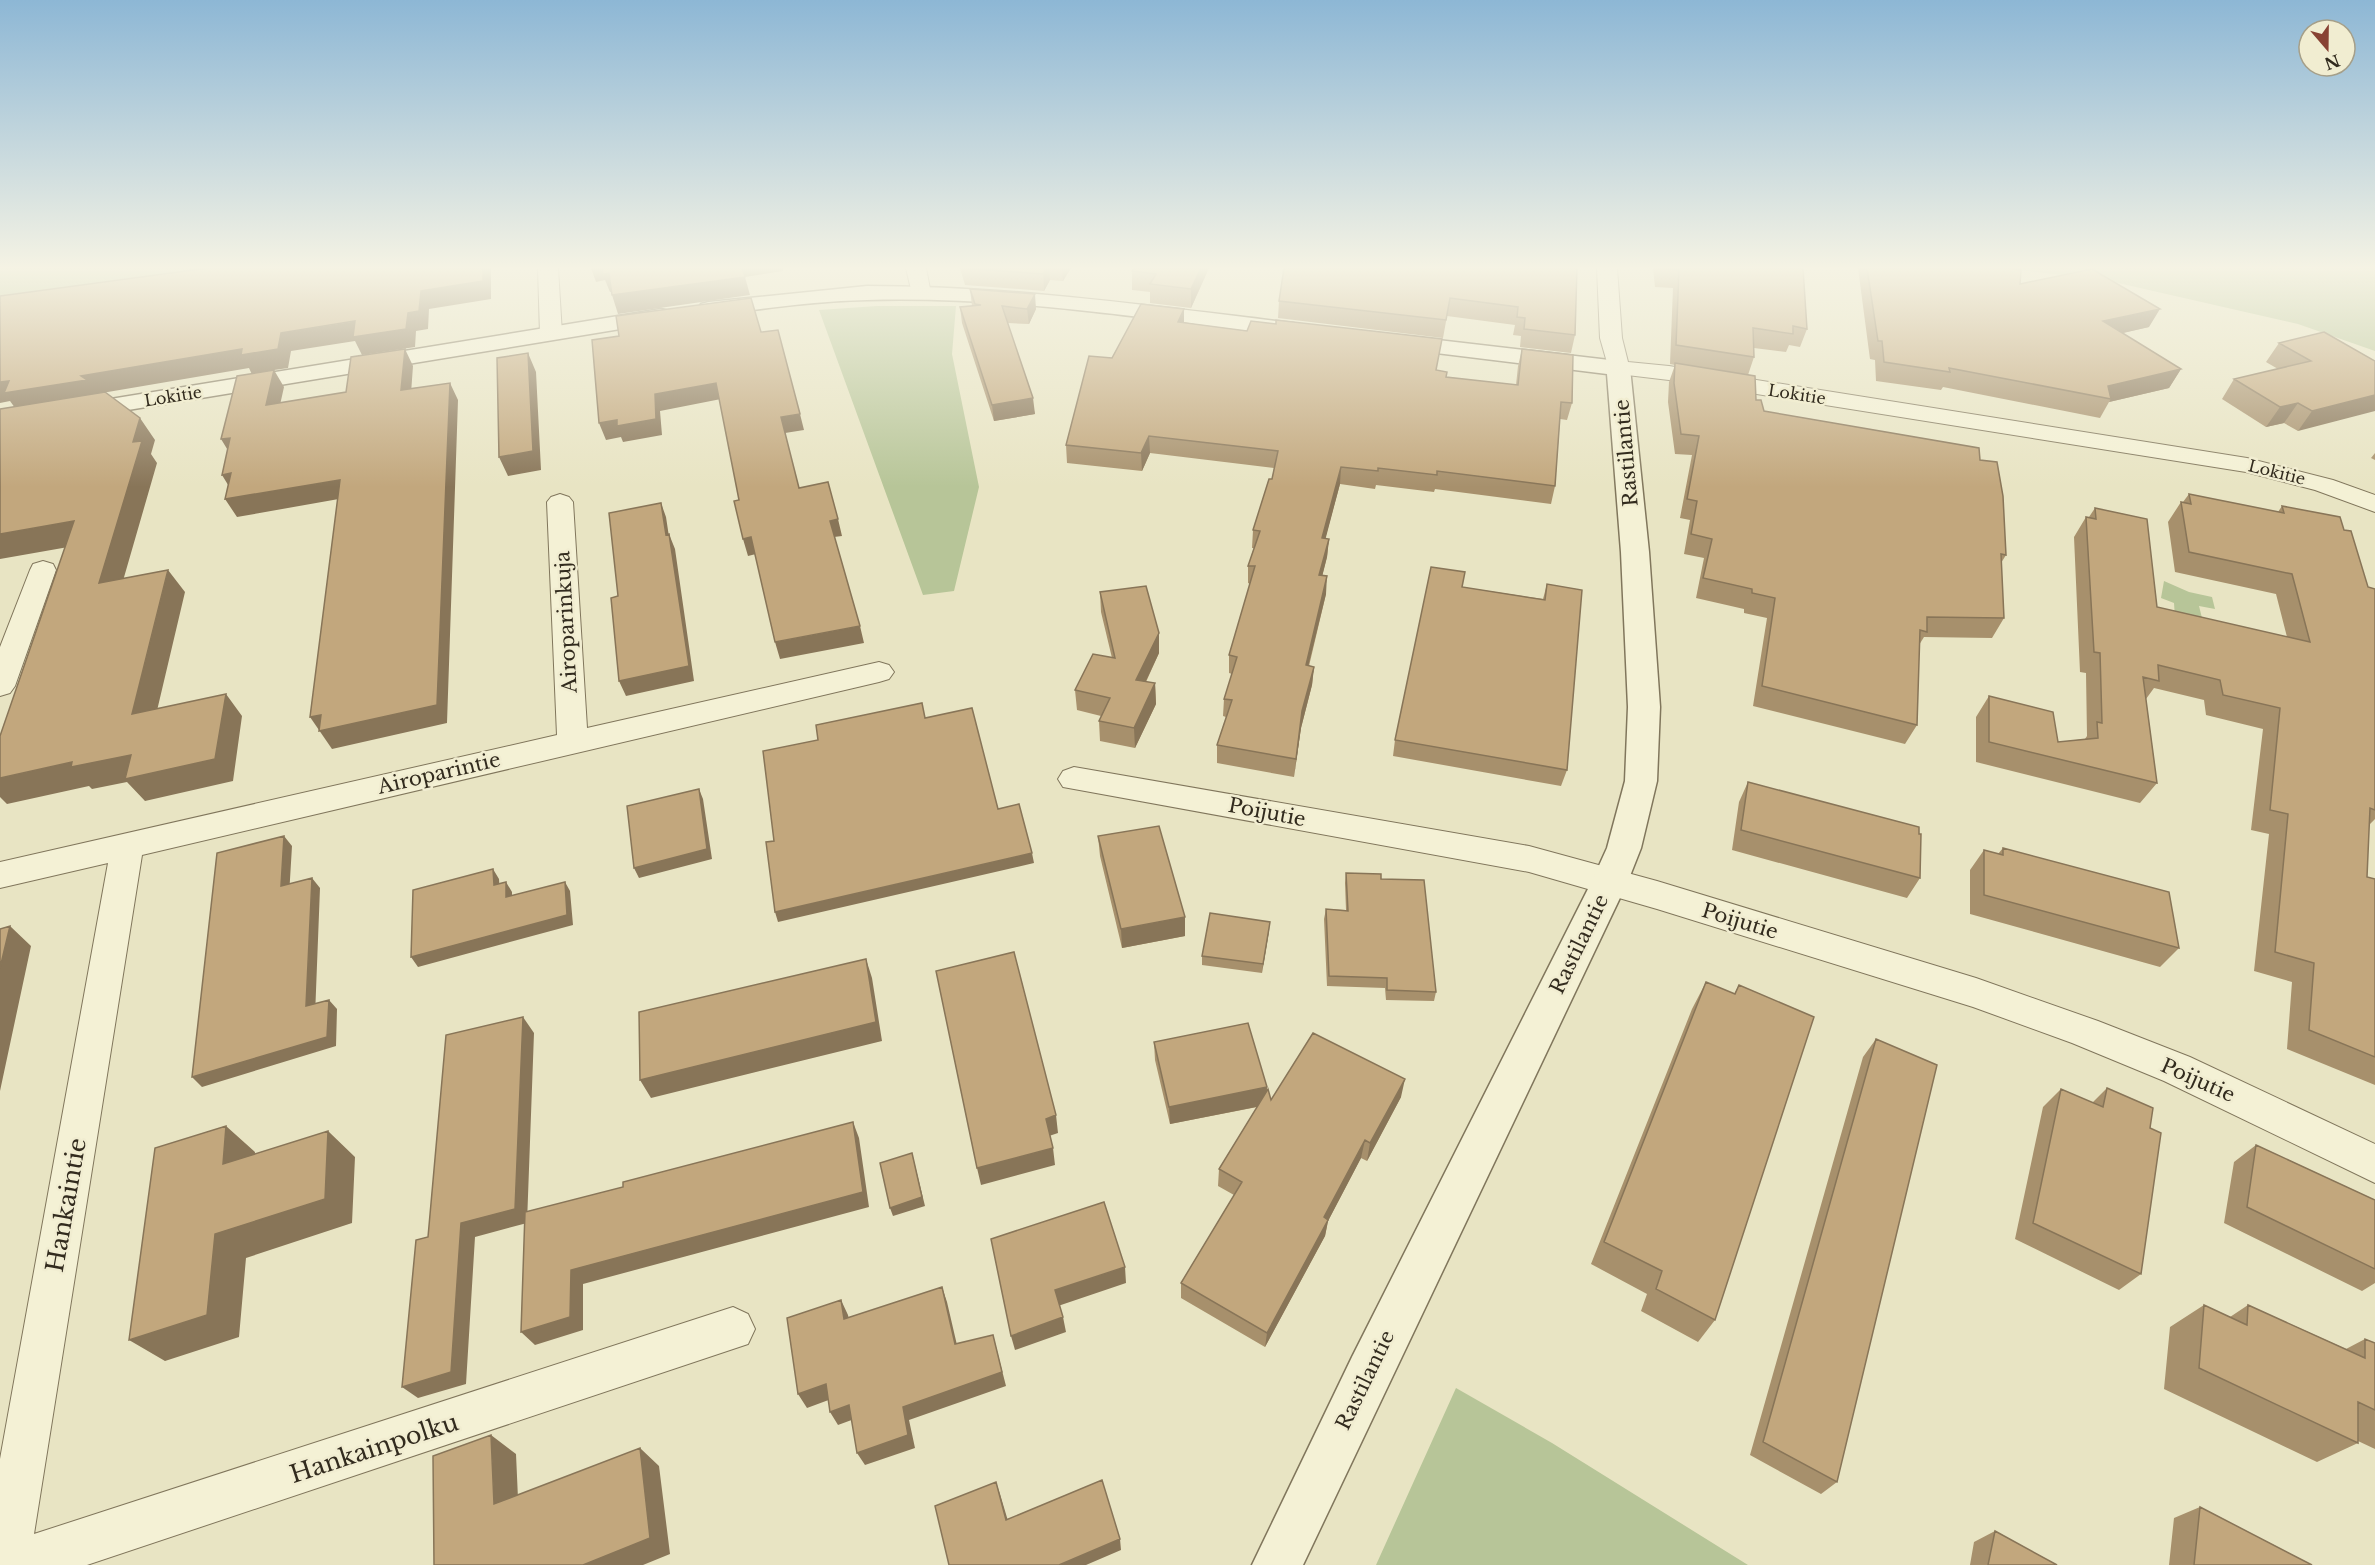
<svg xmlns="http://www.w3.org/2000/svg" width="2375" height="1565" viewBox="0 0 2375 1565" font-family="'Libre Baskerville',serif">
<rect width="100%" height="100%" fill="#e8e4c3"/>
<path fill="#b7c598" d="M 0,268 L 302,268 L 0,312 Z
M 2001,268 L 2375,268 L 2375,351 L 2298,324 L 2105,280 Z
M 877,306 L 956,306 L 952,354 L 979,487 L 954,591 L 923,595 L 819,310 Z
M 2164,581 L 2189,592 L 2212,597 L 2215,609 L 2199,606 L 2204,626 L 2175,618 L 2174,603 L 2161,598 Z
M 1456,1388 L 1552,1443 L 1748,1565 L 1376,1565 Z"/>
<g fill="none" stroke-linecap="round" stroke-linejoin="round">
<g stroke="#80765c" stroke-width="2">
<path id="minor" d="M 538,268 L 558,268 L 562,334 L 559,339 L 543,339 L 540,334 Z
M 906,268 L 926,268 L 931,294 L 927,298 L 913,298 Z
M 1597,268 L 1617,268 L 1622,338 L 1628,362 L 1669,366 L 2247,458 L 2333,480 L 2375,495 L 2375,512 L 2315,490 L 2246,472 L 1669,380 L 1610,373 L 1600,338 Z
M 560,494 L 569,497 L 573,502 L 587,728 L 879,662 L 889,665 L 894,672 L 889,679 L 879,682 L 142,855 L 34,1534 L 733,1307 L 748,1314 L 755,1329 L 748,1344 L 87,1565 L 0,1565 L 0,1459 L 108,863 L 0,888 L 0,862 L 557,735 L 547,502 L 551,497 Z
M 43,561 L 53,564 L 56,570 L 15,686 L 10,693 L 0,696 L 0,647 L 30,570 L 33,564 Z
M 1074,767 L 1529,846 L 1657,881 L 1976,978 L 2098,1021 L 2190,1057 L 2375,1144 L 2375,1183 L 2164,1081 L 2072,1043 L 1973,1007 L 1657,909 L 1529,872 L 1063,787 L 1058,779 L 1063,771 Z"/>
</g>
<g stroke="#80765c" stroke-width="3">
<path id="tertiary" d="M 867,286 C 1010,286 1151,306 1293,323 L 1301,325 L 1304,330 L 1301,335 L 1293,337 C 1152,319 1010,296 867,300 C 814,301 761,309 709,316 L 701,314 L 698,309 L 701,304 L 709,302 Z
M 661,309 L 669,311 L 672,316 L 669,321 L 0,431 L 0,417 Z
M 1395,335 L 1618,361 L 1626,363 L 1630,368 L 1649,552 L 1660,707 L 1657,781 L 1641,848 L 1628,881 L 1303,1565 L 1252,1565 L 1352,1357 L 1592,881 L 1607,848 L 1625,781 L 1628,707 L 1621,552 L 1607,374 L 1387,347 L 1383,342 L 1387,337 Z"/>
</g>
<use href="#minor" fill="#f4f1d5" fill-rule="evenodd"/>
<use href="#tertiary" fill="#f4f1d5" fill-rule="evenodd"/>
</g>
<path fill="#a7906c" d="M 960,268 L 1071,268 L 1063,281 L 1050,280 L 1044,291 L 965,285 Z
M 1209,268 L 1191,308 L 1150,303 L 1150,292 L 1132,290 L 1132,271 Z
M 1577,268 L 1575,335 L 1571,353 L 1520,347 L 1521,336 L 1513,335 L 1515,325 L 1447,316 L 1443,338 L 1278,318 L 1279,301 Z
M 1653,268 L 1803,268 L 1807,329 L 1800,347 L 1789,345 L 1786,352 L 1754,348 L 1754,357 L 1748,375 L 1756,400 L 1764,411 L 1980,460 L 2006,555 L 2001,563 L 2004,618 L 1992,638 L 1924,637 L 1919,645 L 1917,725 L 1905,744 L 1753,706 L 1767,618 L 1744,613 L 1744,609 L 1696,598 L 1704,558 L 1684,554 L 1690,520 L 1680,518 L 1692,455 L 1675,454 L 1668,402 L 1669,382 L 1675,365 L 1670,364 L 1673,288 L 1655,287 Z
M 1858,268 L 2010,268 L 2020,284 L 2149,327 L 2122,333 L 2181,369 L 2169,388 L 2109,402 L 2100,418 L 1943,387 L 1941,390 L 1876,381 L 1875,360 L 1870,359 Z
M 970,289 L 1036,309 L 1029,324 L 1008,323 L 1035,414 L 994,421 L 962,323 L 960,307 L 972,306 Z
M 1184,322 L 1437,370 L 1446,377 L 1516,385 L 1518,366 L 1522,349 L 1572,403 L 1567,420 L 1560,419 L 1555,486 L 1551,504 L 1435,489 L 1434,492 L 1376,485 L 1375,489 L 1340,484 L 1325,539 L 1329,539 L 1327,557 L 1322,576 L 1326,594 L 1309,666 L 1314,667 L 1312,685 L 1301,728 L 1294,777 L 1217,763 L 1217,745 L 1226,717 L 1223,716 L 1224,699 L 1232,674 L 1229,673 L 1229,655 L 1250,584 L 1248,583 L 1248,566 L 1254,548 L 1252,548 L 1253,530 L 1272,479 L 1274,468 L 1150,453 L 1142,471 L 1067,463 L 1066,445 L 1112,358 Z
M 2279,343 L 2375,361 L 2298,431 L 2284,423 L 2266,427 L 2222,399 L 2234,379 L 2278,369 L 2266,362 Z
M 2375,453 L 2375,460 L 2371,458 Z
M 2189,494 L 2278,512 L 2282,506 L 2344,530 L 2368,587 L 2375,589 L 2375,819 L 2369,825 L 2367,877 L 2375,879 L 2375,1085 L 2287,1049 L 2292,982 L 2254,971 L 2269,834 L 2251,830 L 2263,729 L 2206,715 L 2204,700 L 2154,688 L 2146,699 L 2157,783 L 2140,803 L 1976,762 L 1976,717 L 1989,696 L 2058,742 L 2085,739 L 2087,736 L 2086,673 L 2080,672 L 2074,537 L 2086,517 L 2089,517 L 2095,508 L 2157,607 L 2287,637 L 2276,594 L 2175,572 L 2168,522 L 2181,502 L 2183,502 Z
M 1547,584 L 1567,770 L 1561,786 L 1393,756 L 1395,740 L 1462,587 L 1543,599 Z
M 1100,592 L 1159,633 L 1159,653 L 1146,682 L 1155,683 L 1156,704 L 1135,748 L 1100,741 L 1099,721 L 1101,716 L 1077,710 L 1075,690 L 1112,658 L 1101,612 Z
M 1748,782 L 1920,878 L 1907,898 L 1732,850 L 1739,802 Z
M 1098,836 L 1185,917 L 1185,936 L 1122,948 L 1100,856 Z
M 2003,848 L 2179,948 L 2160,967 L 1970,914 L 1970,870 L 1984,850 L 1998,854 Z
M 1346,873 L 1381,879 L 1436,992 L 1434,1001 L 1386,1000 L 1385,988 L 1327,986 L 1324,919 L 1326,909 L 1346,910 L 1345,883 Z
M 1269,931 L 1262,973 L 1202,965 L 1202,956 Z
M 1706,982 L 1734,994 L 1739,985 L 1715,1320 L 1698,1342 L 1641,1311 L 1647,1294 L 1591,1264 L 1692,1009 Z
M 1876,1039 L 1837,1482 L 1821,1494 L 1750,1455 L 1863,1057 Z
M 1154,1042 L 1267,1087 L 1267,1090 L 1271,1100 L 1401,1097 L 1367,1161 L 1361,1158 L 1328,1221 L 1325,1236 L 1265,1347 L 1181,1298 L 1181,1283 L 1234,1195 L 1218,1186 L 1219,1169 L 1257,1107 L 1170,1124 L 1155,1060 Z
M 2107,1088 L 2150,1128 L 2141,1274 L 2119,1290 L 2015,1239 L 2043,1107 L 2061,1089 L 2092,1103 Z
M 2256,1145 L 2375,1200 L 2375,1283 L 2362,1291 L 2224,1223 L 2234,1162 Z
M 2204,1305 L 2230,1317 L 2248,1305 L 2346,1349 L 2365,1339 L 2375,1343 L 2375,1449 L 2358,1441 L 2358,1443 L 2317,1462 L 2164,1389 L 2170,1327 Z
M 2200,1507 L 2312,1565 L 2169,1565 L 2174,1518 Z
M 1995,1531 L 2057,1565 L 1970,1565 L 1974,1542 Z"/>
<path fill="#887558" d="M 483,268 L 491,268 L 491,299 L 429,309 L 428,329 L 416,331 L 415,347 L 362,355 L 355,341 L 291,351 L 288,368 L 274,370 L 284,387 L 276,423 L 266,405 L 249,368 L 96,394 L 18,412 L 10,401 L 0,403 L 0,382 L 81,376 L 281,333 L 408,313 L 421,291 Z
M 591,268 L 604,268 L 609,273 L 615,291 L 610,292 L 605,280 L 596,282 Z
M 742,268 L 783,268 L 783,271 L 745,277 L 750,295 L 618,314 L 612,295 Z
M 1046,268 L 1049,268 L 1050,280 L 1044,291 L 1043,274 Z
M 1062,268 L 1071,268 L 1063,281 Z
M 1201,268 L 1209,268 L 1191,308 L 1191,289 Z
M 1035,294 L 1036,309 L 1029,324 L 1027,309 Z
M 1184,309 L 1184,326 L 1178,322 Z
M 2160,309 L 2149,327 L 2093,340 L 2103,321 Z
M 405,349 L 413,366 L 410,407 L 401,390 Z
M 528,353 L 536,372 L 541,470 L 508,476 L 499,457 Z
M 2181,369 L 2169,388 L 2109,402 L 2111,399 L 2108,386 Z
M 450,383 L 458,400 L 447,723 L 332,749 L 310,717 Z
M 716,383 L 721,399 L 660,411 L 662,435 L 623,442 L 621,437 L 606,440 L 599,423 L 655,394 Z
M 2375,395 L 2375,411 L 2298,431 L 2312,411 Z
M 1033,398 L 1035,414 L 994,421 L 992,405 Z
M 2298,403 L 2284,423 L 2266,427 L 2280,407 Z
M 800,414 L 804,430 L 785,433 L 781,417 Z
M 140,418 L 155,440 L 151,454 L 157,463 L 116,605 L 99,583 L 133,442 Z
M 1149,436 L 1150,453 L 1142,471 L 1141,453 Z
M 230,438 L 232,457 L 221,439 Z
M 1341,467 L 1340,484 L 1321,556 L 1322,538 Z
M 231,473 L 233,493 L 222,475 Z
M 340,480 L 350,497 L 237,517 L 225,499 Z
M 661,503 L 666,517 L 671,550 L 666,535 Z
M 838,519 L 842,536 L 834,537 L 830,521 Z
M 74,521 L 91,543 L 0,559 L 0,534 Z
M 669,534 L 675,549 L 694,681 L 626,696 L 619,681 Z
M 751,537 L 756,554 L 748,556 L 743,539 Z
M 1329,539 L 1327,557 L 1318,593 L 1319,575 Z
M 168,570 L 185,592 L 151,736 L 132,714 Z
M 1327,576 L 1326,594 L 1304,683 L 1306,665 Z
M 860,626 L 864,643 L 780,659 L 775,642 Z
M 1159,633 L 1159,653 L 1137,700 L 1136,680 Z
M 1314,667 L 1312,685 L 1301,728 L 1294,777 L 1302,711 Z
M 1155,683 L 1156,704 L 1135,748 L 1134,728 Z
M 226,694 L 242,716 L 233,781 L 145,801 L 127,782 L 92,789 L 89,786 L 7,804 L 0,797 L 0,778 L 72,762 Z
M 699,789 L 703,799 L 712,859 L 639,878 L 634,868 Z
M 284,836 L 292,846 L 289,896 L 281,886 Z
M 1032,853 L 1034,863 L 778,922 L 775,912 Z
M 493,869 L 499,879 L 500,895 L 494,885 Z
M 312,878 L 320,888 L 315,1016 L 306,1006 Z
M 506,882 L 512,892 L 512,907 L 506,897 Z
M 565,882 L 570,891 L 573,925 L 418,967 L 411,957 Z
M 1185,917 L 1185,936 L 1122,948 L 1121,929 Z
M 1270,922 L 1269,931 L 1262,973 L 1263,964 Z
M 10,926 L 31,946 L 0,1091 L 0,968 Z
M 866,959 L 872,978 L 882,1041 L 651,1098 L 640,1080 Z
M 329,1000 L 337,1009 L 336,1046 L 202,1087 L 192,1077 Z
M 523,1017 L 534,1033 L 527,1223 L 475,1237 L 466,1384 L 418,1398 L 402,1387 L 461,1223 Z
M 1405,1079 L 1401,1097 L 1367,1161 L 1370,1143 Z
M 1267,1087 L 1266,1105 L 1170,1124 L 1169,1107 Z
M 1056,1115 L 1058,1133 L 1049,1136 L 1046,1119 Z
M 853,1122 L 859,1138 L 869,1207 L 583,1284 L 583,1330 L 535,1345 L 521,1332 L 571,1270 Z
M 226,1126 L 255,1152 L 252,1189 L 223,1164 Z
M 328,1131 L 355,1157 L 352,1223 L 246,1258 L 239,1337 L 165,1361 L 129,1340 L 215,1234 Z
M 1365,1140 L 1361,1158 L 1328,1221 L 1325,1236 L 1265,1347 L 1267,1333 L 1324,1217 Z
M 1053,1148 L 1055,1165 L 981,1185 L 977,1168 Z
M 912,1153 L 925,1206 L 893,1216 L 890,1208 Z
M 1125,1267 L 1126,1283 L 1058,1306 L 1055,1290 Z
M 942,1287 L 947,1302 L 960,1358 L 955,1344 Z
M 841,1300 L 848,1315 L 852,1334 L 844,1319 Z
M 1063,1317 L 1066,1332 L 1015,1350 L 1011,1336 Z
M 993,1335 L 1006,1386 L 909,1420 L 915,1448 L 865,1465 L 857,1453 L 903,1407 Z
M 826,1384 L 834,1398 L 807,1408 L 798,1394 Z
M 849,1405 L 857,1418 L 838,1425 L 830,1412 Z
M 491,1435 L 516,1454 L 519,1521 L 494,1504 Z
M 640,1448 L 659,1466 L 670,1554 L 643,1565 L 583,1565 Z
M 996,1482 L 1000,1494 L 1011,1531 L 1006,1520 Z
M 1120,1539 L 1121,1550 L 1086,1565 L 1059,1565 Z"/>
<path fill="#c2a77d" stroke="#887558" stroke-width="1.5" d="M 208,268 L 483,268 L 483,281 L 421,291 L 419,311 L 408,313 L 406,329 L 353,337 L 355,321 L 281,333 L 278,349 L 241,355 L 242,349 L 81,376 L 87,380 L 4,393 L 9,381 L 0,382 L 0,296 Z
M 602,268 L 742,268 L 745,277 L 612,295 L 609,273 L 603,274 Z
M 963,268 L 1046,268 L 1043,274 Z
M 1134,268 L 1201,268 L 1191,289 L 1150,284 L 1156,274 L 1132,271 Z
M 1284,268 L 1577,268 L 1575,335 L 1524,329 L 1525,318 L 1517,317 L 1518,307 L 1450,298 L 1446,320 L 1279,301 Z
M 1660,268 L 1803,268 L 1807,329 L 1793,326 L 1793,334 L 1753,328 L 1754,357 L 1676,345 L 1679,270 Z
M 1867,268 L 2010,268 L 2021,270 L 2020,284 L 2092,269 L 2160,309 L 2103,321 L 2181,369 L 2108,386 L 2111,399 L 1949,368 L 1950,372 L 1884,362 L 1882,341 L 1878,341 Z
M 970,289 L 1035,294 L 1027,309 L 1002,306 L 1033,398 L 992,405 L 960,307 L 981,305 L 975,304 Z
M 751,298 L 761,332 L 778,330 L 800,414 L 781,417 L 799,488 L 828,482 L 838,519 L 830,521 L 860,626 L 775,642 L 751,537 L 743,539 L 734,501 L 739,500 L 716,383 L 655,394 L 656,419 L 617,426 L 617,420 L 599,423 L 592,340 L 619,336 L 616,316 Z
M 1141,304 L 1184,309 L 1178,322 L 1247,331 L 1251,321 L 1276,324 L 1276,320 L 1442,339 L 1436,370 L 1447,372 L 1446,377 L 1518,385 L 1522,349 L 1573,355 L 1572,403 L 1561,402 L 1555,486 L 1437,471 L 1437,475 L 1378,468 L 1378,471 L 1341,467 L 1322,538 L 1329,539 L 1319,575 L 1327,576 L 1306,665 L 1314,667 L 1302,711 L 1296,759 L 1217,745 L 1232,700 L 1224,699 L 1237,657 L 1229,655 L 1255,566 L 1248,566 L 1260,531 L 1253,530 L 1269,479 L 1272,479 L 1278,451 L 1149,436 L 1141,453 L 1066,445 L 1089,356 L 1112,358 Z
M 2324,332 L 2375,361 L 2375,395 L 2312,411 L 2298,403 L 2280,407 L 2234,379 L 2311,361 L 2279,343 Z
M 405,349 L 401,390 L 450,383 L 437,705 L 319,731 L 321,715 L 310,717 L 340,480 L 225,499 L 231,473 L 222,475 L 230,438 L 221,439 L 237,376 L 274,370 L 266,405 L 346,392 L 351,357 Z
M 528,353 L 533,451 L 499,457 L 497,358 Z
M 1675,363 L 1755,376 L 1756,400 L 1761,400 L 1764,411 L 1979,448 L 1980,460 L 1997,462 L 2003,496 L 2006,555 L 2001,554 L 2004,618 L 1927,617 L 1927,632 L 1920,630 L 1917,725 L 1762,686 L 1775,598 L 1752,593 L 1752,589 L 1703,578 L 1712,539 L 1691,534 L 1697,501 L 1687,499 L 1699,436 L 1681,434 L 1674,383 Z
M 105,392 L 140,418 L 133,442 L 142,441 L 99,583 L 168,570 L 132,714 L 226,694 L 215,759 L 125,779 L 131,755 L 71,767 L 72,762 L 0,778 L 0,736 L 74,521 L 0,534 L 0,409 Z
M 2189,494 L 2284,513 L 2282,506 L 2340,517 L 2344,530 L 2351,531 L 2368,587 L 2375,589 L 2375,810 L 2370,808 L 2367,877 L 2375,879 L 2375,1057 L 2309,1030 L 2314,963 L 2275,952 L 2288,814 L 2270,810 L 2280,708 L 2223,695 L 2220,680 L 2158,665 L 2159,681 L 2143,677 L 2157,783 L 1989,742 L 1989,696 L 2053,712 L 2058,742 L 2098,738 L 2097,722 L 2102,723 L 2100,653 L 2094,652 L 2086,517 L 2096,519 L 2095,508 L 2147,519 L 2157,607 L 2310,642 L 2292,574 L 2189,552 L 2181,502 L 2191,504 Z
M 661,503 L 666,535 L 669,534 L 689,666 L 619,681 L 611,598 L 618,596 L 609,513 Z
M 1431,567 L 1465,572 L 1462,587 L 1545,600 L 1547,584 L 1582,590 L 1567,770 L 1395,740 Z
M 1146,586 L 1159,633 L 1136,680 L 1155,683 L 1134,728 L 1099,721 L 1110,698 L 1075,690 L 1093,654 L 1115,658 L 1100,592 Z
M 922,703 L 925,718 L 972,708 L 998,809 L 1019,804 L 1032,853 L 775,912 L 766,842 L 774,841 L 763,751 L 818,740 L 816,725 Z
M 1748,782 L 1919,827 L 1919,834 L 1921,834 L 1920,878 L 1741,830 Z
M 699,789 L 707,849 L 634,868 L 627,806 Z
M 1159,826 L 1185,917 L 1121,929 L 1098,836 Z
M 284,836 L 281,886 L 312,878 L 306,1006 L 329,1000 L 327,1037 L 192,1077 L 217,853 Z
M 2003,848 L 2169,892 L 2179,948 L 1984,895 L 1984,850 L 2003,855 Z
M 493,869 L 494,885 L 506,882 L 506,897 L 565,882 L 567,915 L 411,957 L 413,890 Z
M 1346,873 L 1381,874 L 1381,879 L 1424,880 L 1436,992 L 1387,990 L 1387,978 L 1329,976 L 1326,909 L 1348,911 Z
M 1210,913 L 1270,922 L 1263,964 L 1202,956 Z
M 10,926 L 0,968 L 0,929 Z
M 1014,952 L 1056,1115 L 1046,1119 L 1053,1148 L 977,1168 L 936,971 Z
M 866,959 L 876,1022 L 640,1080 L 639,1012 Z
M 1706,982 L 1735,994 L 1739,985 L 1814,1017 L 1715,1320 L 1656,1289 L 1662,1271 L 1604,1242 Z
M 523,1017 L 515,1209 L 461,1223 L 451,1372 L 402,1387 L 416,1240 L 428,1237 L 446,1035 Z
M 1248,1023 L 1267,1087 L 1169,1107 L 1154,1042 Z
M 1313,1033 L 1405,1079 L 1370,1143 L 1365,1140 L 1324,1217 L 1328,1220 L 1267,1333 L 1181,1283 L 1242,1182 L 1219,1169 L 1268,1089 L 1271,1100 Z
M 1876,1039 L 1937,1065 L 1837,1482 L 1763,1442 Z
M 2107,1088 L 2153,1108 L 2150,1128 L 2161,1133 L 2141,1274 L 2033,1223 L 2061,1089 L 2103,1107 Z
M 853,1122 L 863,1192 L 571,1270 L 570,1317 L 521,1332 L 525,1212 L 623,1187 L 623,1182 Z
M 226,1126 L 223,1164 L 328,1131 L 325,1199 L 215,1234 L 207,1315 L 129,1340 L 155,1148 Z
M 2256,1145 L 2375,1200 L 2375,1269 L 2247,1207 Z
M 912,1153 L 922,1197 L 890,1208 L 880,1163 Z
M 1104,1202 L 1125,1267 L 1055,1290 L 1063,1317 L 1011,1336 L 991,1239 Z
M 942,1287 L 955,1344 L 993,1335 L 1002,1372 L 903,1407 L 908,1435 L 857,1453 L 849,1405 L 830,1412 L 826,1384 L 798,1394 L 787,1318 L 841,1300 L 844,1319 Z
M 2204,1305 L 2247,1325 L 2248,1305 L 2365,1358 L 2365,1339 L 2375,1343 L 2375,1410 L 2358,1402 L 2358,1443 L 2199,1368 Z
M 491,1435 L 494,1504 L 640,1448 L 650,1538 L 583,1565 L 434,1565 L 433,1456 Z
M 1102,1480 L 1120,1539 L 1059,1565 L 949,1565 L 935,1506 L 996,1482 L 1006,1520 Z
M 2200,1507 L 2312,1565 L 2194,1565 Z
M 1995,1531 L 2057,1565 L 1988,1565 Z"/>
<linearGradient id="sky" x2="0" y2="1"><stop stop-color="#8db7d5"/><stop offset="0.55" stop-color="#f5f3e4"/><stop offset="1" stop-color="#f5f3e4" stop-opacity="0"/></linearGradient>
<rect width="2375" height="487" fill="url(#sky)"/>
<g text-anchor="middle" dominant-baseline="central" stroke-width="5" stroke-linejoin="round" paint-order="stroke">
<g font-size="16" fill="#322b1e" stroke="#f1edd1">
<text transform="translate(1797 394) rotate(9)">Lokitie</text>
<text transform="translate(173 396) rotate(-9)">Lokitie</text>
<text transform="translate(2277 472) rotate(14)">Lokitie</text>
</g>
<g font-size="20" fill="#322b1e" stroke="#f1edd1">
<text transform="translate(1626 453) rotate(-95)">Rastilantie</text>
<text transform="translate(566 622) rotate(-93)">Airoparinkuja</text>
<text transform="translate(439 773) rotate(-13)">Airoparintie</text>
<text transform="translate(1267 812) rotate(11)">Poijutie</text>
<text transform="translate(1740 921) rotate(17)">Poijutie</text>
<text transform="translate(1579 944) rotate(-64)">Rastilantie</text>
<text transform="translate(2198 1080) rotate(24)">Poijutie</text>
<text transform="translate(1365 1380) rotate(-64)">Rastilantie</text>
</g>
<g font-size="24" fill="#322b1e" stroke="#f1edd1">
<text transform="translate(66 1205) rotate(-80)">Hankaintie</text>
<text transform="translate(374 1448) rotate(-18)">Hankainpolku</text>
</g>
</g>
<g transform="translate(2327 48) rotate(160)"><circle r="28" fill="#f1edd1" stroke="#a59f89" stroke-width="1.5"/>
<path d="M0-4.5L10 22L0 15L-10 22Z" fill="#884233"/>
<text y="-9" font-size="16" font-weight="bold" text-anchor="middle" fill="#322b1e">N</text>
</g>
</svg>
